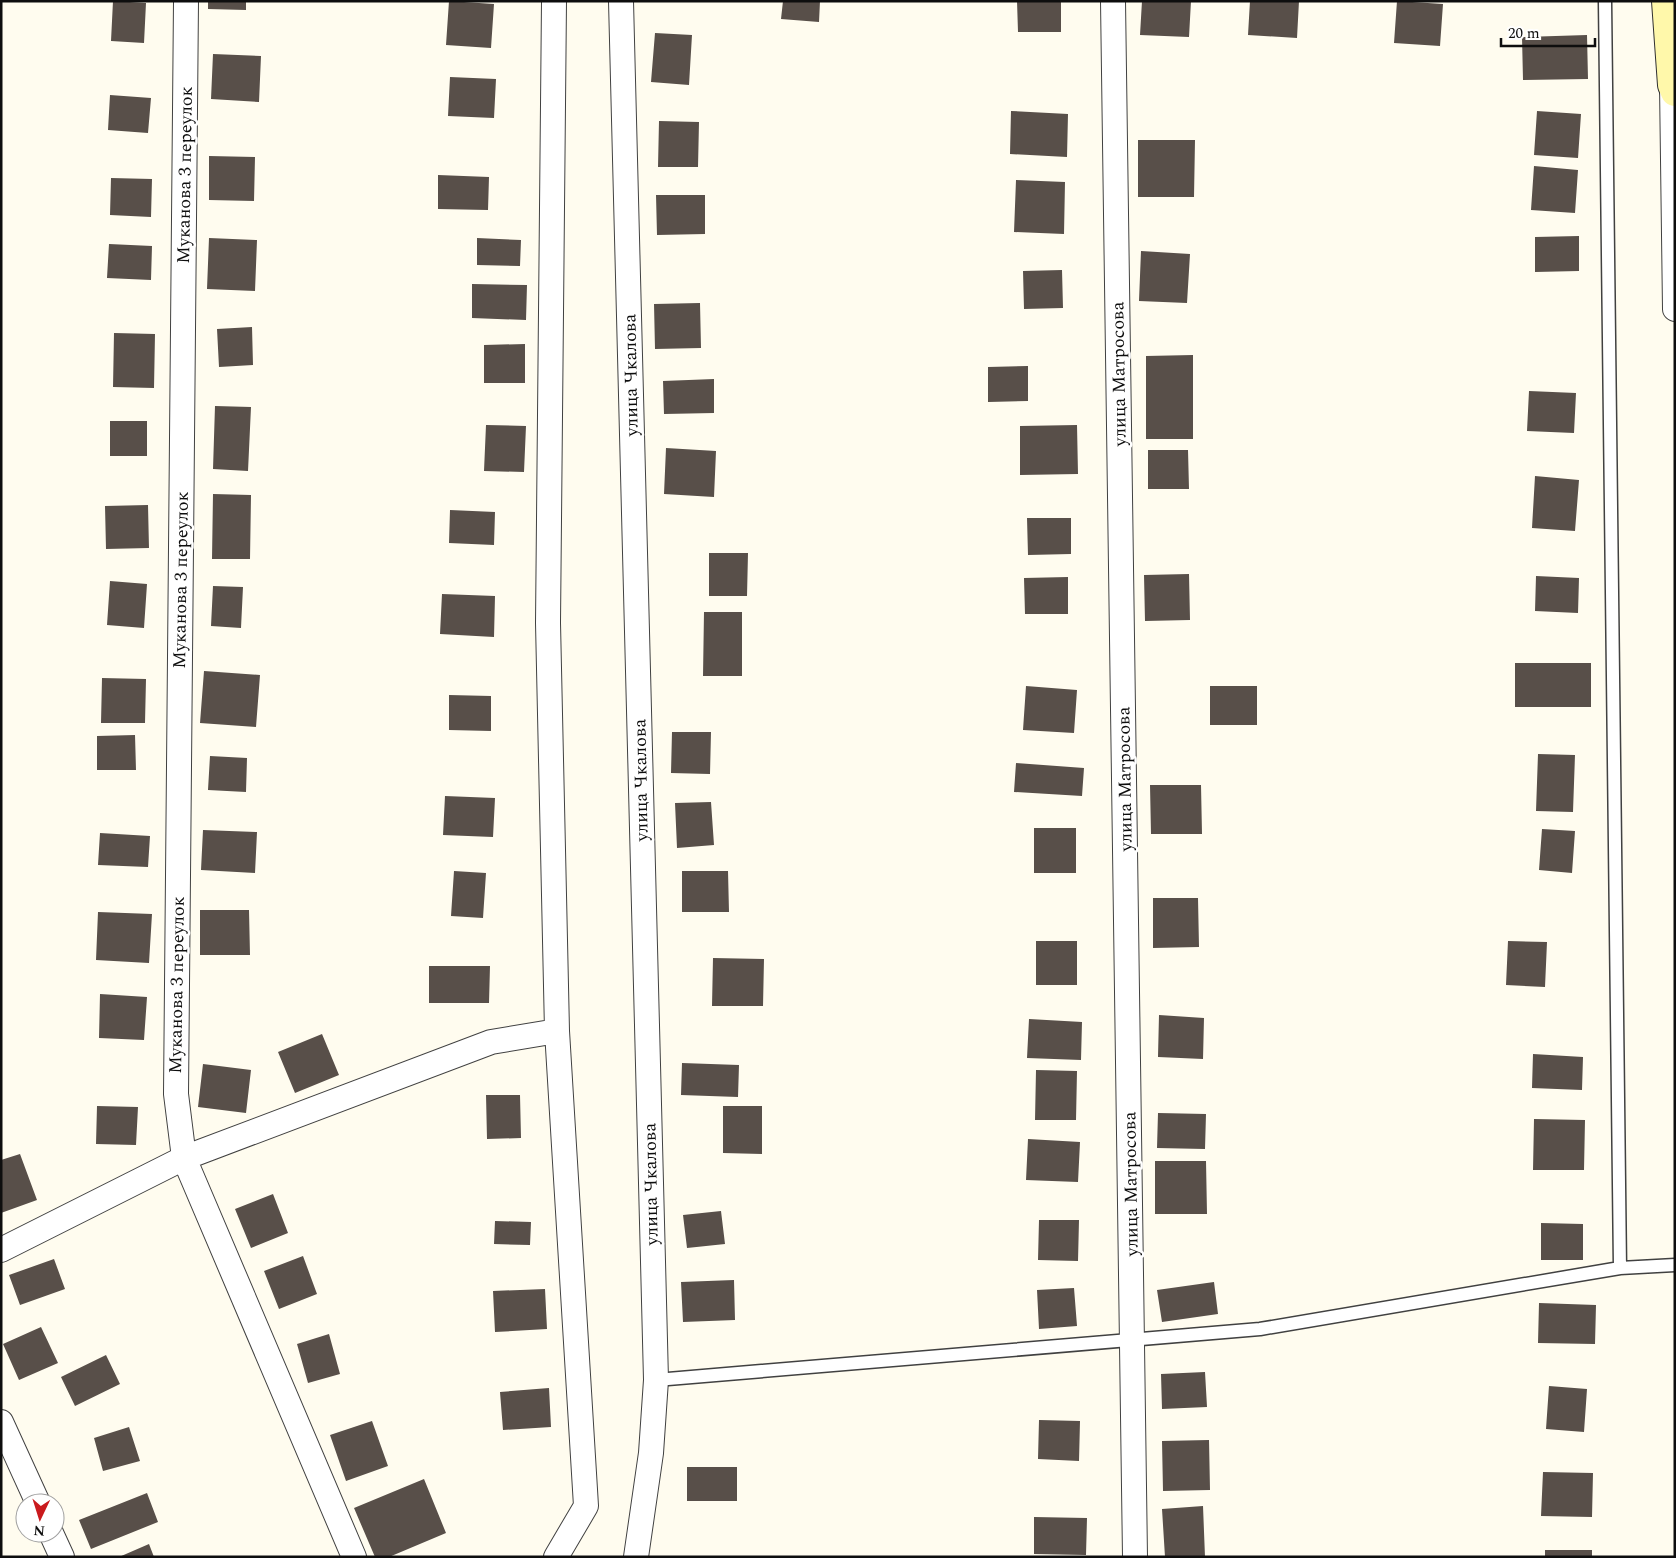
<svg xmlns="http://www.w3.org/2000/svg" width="1676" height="1558" viewBox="0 0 1676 1558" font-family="Spectral,serif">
<rect width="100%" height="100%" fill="#fffcef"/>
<path fill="#584f49" d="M 113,1 L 146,3 L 144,43 L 111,41 Z
M 208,1 L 246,1 L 246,10 L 208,9 Z
M 449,1 L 494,4 L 491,48 L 446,45 Z
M 783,1 L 820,1 L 819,22 L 781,19 Z
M 1017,1 L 1061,1 L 1061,32 L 1018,32 Z
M 1142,1 L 1191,1 L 1189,37 L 1140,35 Z
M 1250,1 L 1299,1 L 1297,38 L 1248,35 Z
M 1397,1 L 1443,4 L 1440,46 L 1394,43 Z
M 655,33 L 692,35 L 689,85 L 651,82 Z
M 1587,35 L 1588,79 L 1523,80 L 1522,37 Z
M 213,54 L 261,56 L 259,102 L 211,99 Z
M 450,77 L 496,79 L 494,118 L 448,116 Z
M 110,95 L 151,98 L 148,133 L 108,130 Z
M 1011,111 L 1068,114 L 1067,157 L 1010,154 Z
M 1537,111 L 1581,114 L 1578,158 L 1534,155 Z
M 659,121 L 699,122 L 698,167 L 658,167 Z
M 1138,140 L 1195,140 L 1194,197 L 1138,197 Z
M 209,156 L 255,157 L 254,201 L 209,200 Z
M 1534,166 L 1578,170 L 1575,213 L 1531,210 Z
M 438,175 L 489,177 L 488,210 L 438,209 Z
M 111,178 L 152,179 L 151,217 L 110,215 Z
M 1016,180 L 1065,182 L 1064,234 L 1014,232 Z
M 656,195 L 705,195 L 705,234 L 657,235 Z
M 1579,236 L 1579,271 L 1535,272 L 1535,237 Z
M 209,238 L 257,240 L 255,291 L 207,289 Z
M 477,238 L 521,240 L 520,266 L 477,265 Z
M 109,244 L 152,246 L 151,280 L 107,278 Z
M 1141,251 L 1190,254 L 1187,303 L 1139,301 Z
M 1062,270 L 1063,308 L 1024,309 L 1023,271 Z
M 472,284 L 527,285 L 526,320 L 472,318 Z
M 700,303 L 701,348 L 655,349 L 654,304 Z
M 252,327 L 253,365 L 219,367 L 217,329 Z
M 114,333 L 155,334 L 154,388 L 113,387 Z
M 525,344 L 525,383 L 484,383 L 484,345 Z
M 1193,355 L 1193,439 L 1146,439 L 1146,356 Z
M 1028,366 L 1028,401 L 988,402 L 988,367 Z
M 714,379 L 714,413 L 664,414 L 663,381 Z
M 1529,391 L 1576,393 L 1574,433 L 1527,431 Z
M 215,406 L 251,407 L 248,471 L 213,469 Z
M 110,421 L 147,421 L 147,456 L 110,456 Z
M 486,425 L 526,426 L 524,472 L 484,471 Z
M 1077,425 L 1078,474 L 1020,475 L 1020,426 Z
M 666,448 L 716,451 L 714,497 L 664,494 Z
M 1148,450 L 1188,450 L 1189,489 L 1148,489 Z
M 1535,476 L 1579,480 L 1575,531 L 1532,528 Z
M 213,494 L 251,495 L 250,559 L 212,559 Z
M 148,505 L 149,548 L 106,549 L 105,506 Z
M 450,510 L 495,512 L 494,545 L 449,543 Z
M 1027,518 L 1071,518 L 1071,554 L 1028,555 Z
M 709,553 L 748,553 L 747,596 L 709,596 Z
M 1189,574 L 1190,620 L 1145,621 L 1144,575 Z
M 1536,576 L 1579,578 L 1578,613 L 1535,611 Z
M 1068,577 L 1068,614 L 1025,614 L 1024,578 Z
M 110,581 L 147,584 L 144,628 L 107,625 Z
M 213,586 L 243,587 L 241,628 L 211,626 Z
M 442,594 L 495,596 L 494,637 L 440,634 Z
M 704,612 L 742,612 L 742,676 L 703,676 Z
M 1515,663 L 1591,663 L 1591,707 L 1515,707 Z
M 204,671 L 260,675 L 256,727 L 200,723 Z
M 102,678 L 146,679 L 145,723 L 101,723 Z
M 1026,686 L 1077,690 L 1074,733 L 1023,730 Z
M 1210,686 L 1257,686 L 1257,725 L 1210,725 Z
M 449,695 L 491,696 L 491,731 L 449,730 Z
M 672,732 L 711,732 L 710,774 L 671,773 Z
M 135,735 L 136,770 L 97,770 L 97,736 Z
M 1538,754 L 1575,755 L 1573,812 L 1536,811 Z
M 210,756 L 247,758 L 246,792 L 208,790 Z
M 1016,763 L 1084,768 L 1082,796 L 1014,792 Z
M 1150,785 L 1201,785 L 1202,834 L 1151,834 Z
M 445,796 L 495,798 L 493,837 L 443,835 Z
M 711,802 L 714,845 L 677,848 L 675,803 Z
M 1034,828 L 1076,828 L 1076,873 L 1034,873 Z
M 1542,829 L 1575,831 L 1572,873 L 1539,870 Z
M 203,830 L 257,832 L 255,873 L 201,870 Z
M 100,833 L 150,836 L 148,867 L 98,865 Z
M 454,871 L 486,873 L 483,918 L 451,916 Z
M 682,871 L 728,871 L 729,912 L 682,912 Z
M 1153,898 L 1198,898 L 1199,947 L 1153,948 Z
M 200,910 L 249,910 L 250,955 L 200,955 Z
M 98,912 L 152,914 L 149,963 L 96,960 Z
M 1036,941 L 1077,941 L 1077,985 L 1036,985 Z
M 1508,941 L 1547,942 L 1545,987 L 1506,985 Z
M 713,958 L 764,959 L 763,1006 L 712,1006 Z
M 429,966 L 490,966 L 489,1003 L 429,1003 Z
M 100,994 L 147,997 L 144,1040 L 99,1038 Z
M 1159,1015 L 1204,1018 L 1203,1059 L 1158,1057 Z
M 1029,1019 L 1082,1022 L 1081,1060 L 1027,1058 Z
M 322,1034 L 339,1075 L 295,1093 L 278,1052 Z
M 1533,1054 L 1583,1057 L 1582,1090 L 1532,1088 Z
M 682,1063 L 739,1065 L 738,1097 L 681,1095 Z
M 203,1064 L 251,1070 L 246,1113 L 198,1107 Z
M 1036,1070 L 1077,1071 L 1076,1120 L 1035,1120 Z
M 486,1095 L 520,1095 L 521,1138 L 487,1139 Z
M 97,1106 L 138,1107 L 136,1145 L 96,1144 Z
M 723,1106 L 762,1106 L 762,1154 L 723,1153 Z
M 1158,1113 L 1206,1114 L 1205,1149 L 1157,1148 Z
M 1534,1119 L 1585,1120 L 1584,1170 L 1533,1170 Z
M 1028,1139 L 1080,1142 L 1078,1182 L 1026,1180 Z
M 20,1154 L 37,1200 L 1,1213 L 1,1160 Z
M 1155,1161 L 1206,1161 L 1207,1214 L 1155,1214 Z
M 273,1194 L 288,1233 L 251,1248 L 235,1209 Z
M 721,1211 L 725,1244 L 687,1248 L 683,1215 Z
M 1039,1220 L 1079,1220 L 1078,1261 L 1038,1260 Z
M 495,1221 L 531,1222 L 530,1245 L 494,1244 Z
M 1541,1223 L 1583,1224 L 1583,1260 L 1541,1260 Z
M 303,1256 L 317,1294 L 279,1309 L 264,1271 Z
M 54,1259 L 65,1289 L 20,1305 L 9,1275 Z
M 734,1280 L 735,1320 L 683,1322 L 681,1282 Z
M 1214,1282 L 1218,1314 L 1162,1322 L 1157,1290 Z
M 1074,1288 L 1077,1326 L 1039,1329 L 1037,1290 Z
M 545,1289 L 547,1329 L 495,1332 L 493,1291 Z
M 1539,1303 L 1596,1305 L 1595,1344 L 1538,1343 Z
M 41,1327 L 58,1363 L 19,1380 L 3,1344 Z
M 329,1334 L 340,1374 L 308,1383 L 297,1344 Z
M 106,1355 L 120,1384 L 75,1406 L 61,1377 Z
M 1205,1372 L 1207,1407 L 1162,1409 L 1161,1374 Z
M 1549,1386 L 1587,1389 L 1584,1432 L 1546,1429 Z
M 549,1388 L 551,1427 L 503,1430 L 500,1392 Z
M 1039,1420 L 1080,1421 L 1079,1461 L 1038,1459 Z
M 372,1421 L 388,1466 L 346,1481 L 330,1435 Z
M 129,1427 L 140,1461 L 103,1471 L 94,1438 Z
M 1209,1440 L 1210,1490 L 1163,1491 L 1162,1441 Z
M 687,1467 L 737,1467 L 737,1501 L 687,1501 Z
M 1543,1472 L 1593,1473 L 1592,1517 L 1541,1516 Z
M 424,1479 L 446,1533 L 389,1557 L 375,1557 L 354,1508 Z
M 147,1493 L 158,1522 L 91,1549 L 79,1520 Z
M 1203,1506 L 1205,1557 L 1165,1557 L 1162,1509 Z
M 1034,1517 L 1087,1518 L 1086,1555 L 1034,1554 Z
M 149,1544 L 154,1557 L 119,1557 Z
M 1545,1550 L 1592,1550 L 1592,1557 L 1545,1557 Z"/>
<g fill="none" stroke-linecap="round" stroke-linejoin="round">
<g stroke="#414141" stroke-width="15">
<path id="lane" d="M 1605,1 L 1620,1268
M 656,1380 L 1260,1329 L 1620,1268 L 1675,1265"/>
</g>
<g stroke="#414141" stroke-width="26">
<path id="street" d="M 186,1 L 176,1094 L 184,1158 L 354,1557
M 554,1 L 548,623 L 557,1031 L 586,1506 L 556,1557
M 621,1 L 656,1380 L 651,1453 L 636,1557
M 1113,1 L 1135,1557
M 1672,85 L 1675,309
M 1,1250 L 184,1158 L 491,1042 L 557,1031
M 1,1422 L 38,1503
M 51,1533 L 62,1557"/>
</g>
<g stroke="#303030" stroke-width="30">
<path id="secondary" d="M 1666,1 L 1672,85 L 1675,92"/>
</g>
<use href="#lane" stroke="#fff" stroke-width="12"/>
<use href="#street" stroke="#fff" stroke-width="24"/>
<use href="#secondary" stroke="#fff8aa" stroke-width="28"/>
</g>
<g text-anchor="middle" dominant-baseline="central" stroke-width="5" stroke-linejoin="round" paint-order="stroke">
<g font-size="18" fill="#0e0e0e" stroke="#fff">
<text transform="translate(185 175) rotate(-89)">Муканова 3 переулок</text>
<text transform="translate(1119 374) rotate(-91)">улица Матросова</text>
<text transform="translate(631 375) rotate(-91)">улица Чкалова</text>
<text transform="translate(181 580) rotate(-89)">Муканова 3 переулок</text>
<text transform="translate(1125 779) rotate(-91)">улица Матросова</text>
<text transform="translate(641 780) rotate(-91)">улица Чкалова</text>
<text transform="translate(177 985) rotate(-89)">Муканова 3 переулок</text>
<text transform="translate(651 1184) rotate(-91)">улица Чкалова</text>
<text transform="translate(1131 1184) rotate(-91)">улица Матросова</text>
</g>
</g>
<rect width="1676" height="1558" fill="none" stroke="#0e0e0e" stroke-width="5"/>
<g transform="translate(40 1518) rotate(184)"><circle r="24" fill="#ffffff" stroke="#9f9f9f"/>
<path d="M0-4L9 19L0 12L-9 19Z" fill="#ca1a1d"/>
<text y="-8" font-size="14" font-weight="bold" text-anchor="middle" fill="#0e0e0e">N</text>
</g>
<path d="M1501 38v8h94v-8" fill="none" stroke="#0e0e0e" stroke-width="2.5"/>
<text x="1508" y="38" font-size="15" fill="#0e0e0e" stroke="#ffffff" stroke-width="4" paint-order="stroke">20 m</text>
</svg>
